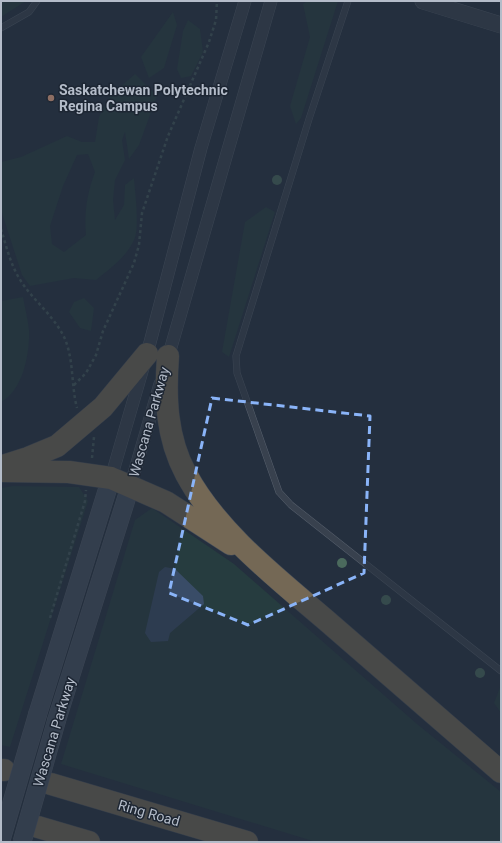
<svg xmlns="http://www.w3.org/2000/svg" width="502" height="843" viewBox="0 0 502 843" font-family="Roboto,sans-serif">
<rect width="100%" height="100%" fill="#242f3e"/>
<path fill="#263c3f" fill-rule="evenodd" d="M 1,1 L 26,1 L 1,17 Z
M 307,1 L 338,1 L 301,118 L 296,124 L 290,106 L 310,37 L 303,4 Z
M 173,12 L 177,25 L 164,68 L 149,78 L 141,57 Z
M 188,20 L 200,29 L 203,52 L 191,76 L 181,78 L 177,69 L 183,31 Z
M 135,74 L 157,96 L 139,145 L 129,159 L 125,132 L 122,140 L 125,160 L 115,180 L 113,200 L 115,220 L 124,205 L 125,185 L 134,178 C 135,192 140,228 134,240 C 127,256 110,269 96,280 L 74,278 L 30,286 L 22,275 L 1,210 L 1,162 L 21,157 L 67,136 L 82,142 L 95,142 L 99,117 L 110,96 ZM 88,154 L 95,172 C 87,193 84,213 86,235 L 64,252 L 52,244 L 50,226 L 63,186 L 77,155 Z
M 266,207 L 275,212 L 229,357 L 222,352 L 245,222 Z
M 23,297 C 25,308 28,320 29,330 C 30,353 23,391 1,402 L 1,301 Z
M 84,298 L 94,308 L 91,331 L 80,328 L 69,312 L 74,302 Z
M 13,486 L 79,487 L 88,501 L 10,747 L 1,745 L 1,488 Z
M 152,508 L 234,564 L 417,724 L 501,792 L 501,842 L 316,842 L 61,764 L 135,520 Z
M 501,685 L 501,713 L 494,703 Z"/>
<path fill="#394c67" d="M 165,567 L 175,569 L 203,596 L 204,604 L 170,633 L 168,641 L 151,642 L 145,633 L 159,572 Z"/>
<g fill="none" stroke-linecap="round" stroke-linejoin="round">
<g stroke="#565f6c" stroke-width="7">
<path id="service" d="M 348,1 L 309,119 L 236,356 L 237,373 L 279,492 L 291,505 L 501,671
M 1,28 L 29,12 L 37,1"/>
</g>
<g stroke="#565f6c" stroke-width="13">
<path id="minor" d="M 167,361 L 271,1
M 111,478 L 147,354 L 201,148 L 245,1
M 130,487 L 160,384"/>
</g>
<g stroke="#565f6c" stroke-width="17">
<path id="tertiary" d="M 423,1 L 501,25"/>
</g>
<g stroke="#565f6c" stroke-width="19">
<path id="secondary" d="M 38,713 L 111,478
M 57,719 L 130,487"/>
</g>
<g stroke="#434c59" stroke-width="23">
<path id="motorway" d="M 168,356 C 165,397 166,437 186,474 C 217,532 278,579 327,621 C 385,671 443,722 501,772
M 6,465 L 28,458 L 57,446 L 103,407 L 147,354
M 1,471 L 69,472 L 111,478 L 166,502 L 231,544
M 1,770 L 4,770
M 51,784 L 247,842
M 38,827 L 89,842"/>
</g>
<path stroke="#44595c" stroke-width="2.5" stroke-dasharray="3 3" stroke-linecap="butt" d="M 1,229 C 6,245 10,263 19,278 C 32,300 54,315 65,339 C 74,361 71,385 77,408
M 74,385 L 86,373 L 96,355 L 103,331 L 134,263 L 139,245 L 142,213 L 168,136 L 209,42 L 216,20 L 217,1
M 92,458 L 94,437
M 50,618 L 85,501 L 86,490"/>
<use href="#service" stroke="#38414e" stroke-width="6"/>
<use href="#minor" stroke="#38414e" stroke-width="12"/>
<use href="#tertiary" stroke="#38414e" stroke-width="16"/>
<use href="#secondary" stroke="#465061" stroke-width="18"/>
<use href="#motorway" stroke="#746855" stroke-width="22"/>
<g stroke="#565f6c" stroke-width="19" stroke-linecap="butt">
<path id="secondary-bridge" d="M 1,840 L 38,713
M 22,842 L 57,719"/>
</g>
<use href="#secondary-bridge" stroke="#465061" stroke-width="18"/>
</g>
<g fill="#4b6a5d">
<circle cx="277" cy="180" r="5"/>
<circle cx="342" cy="563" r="5"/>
<circle cx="386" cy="600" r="5"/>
<circle cx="480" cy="673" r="5"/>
</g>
<path d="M0 0H502V843H0ZM 212,398 L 370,416 L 364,573 L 248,625 L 169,593 Z" fill="#242f3e" fill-opacity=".55" fill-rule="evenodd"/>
<path fill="none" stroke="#8ab4f8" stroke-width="3" stroke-dasharray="8 5" stroke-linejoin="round" d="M 212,398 L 370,416 L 364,573 L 248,625 L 169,593 Z"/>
<circle fill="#8d6e63" stroke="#1d2633" stroke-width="1.5" cx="51" cy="98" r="4"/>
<g text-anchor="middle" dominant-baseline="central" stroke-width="3" stroke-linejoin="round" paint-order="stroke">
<g font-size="14" font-weight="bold" fill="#b4bcc9" stroke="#1d2633" text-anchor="start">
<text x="59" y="90">Saskatchewan Polytechnic<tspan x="59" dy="16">Regina Campus</tspan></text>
</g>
<g font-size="14" fill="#b4bcc9" stroke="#1d2633">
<text transform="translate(149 422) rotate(-74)">Wascana Parkway</text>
<text transform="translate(54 732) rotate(-73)">Wascana Parkway</text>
<text transform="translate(149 813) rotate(16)">Ring Road</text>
</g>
</g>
<rect width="502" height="843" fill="none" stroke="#b4bcc9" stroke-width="4"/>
</svg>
